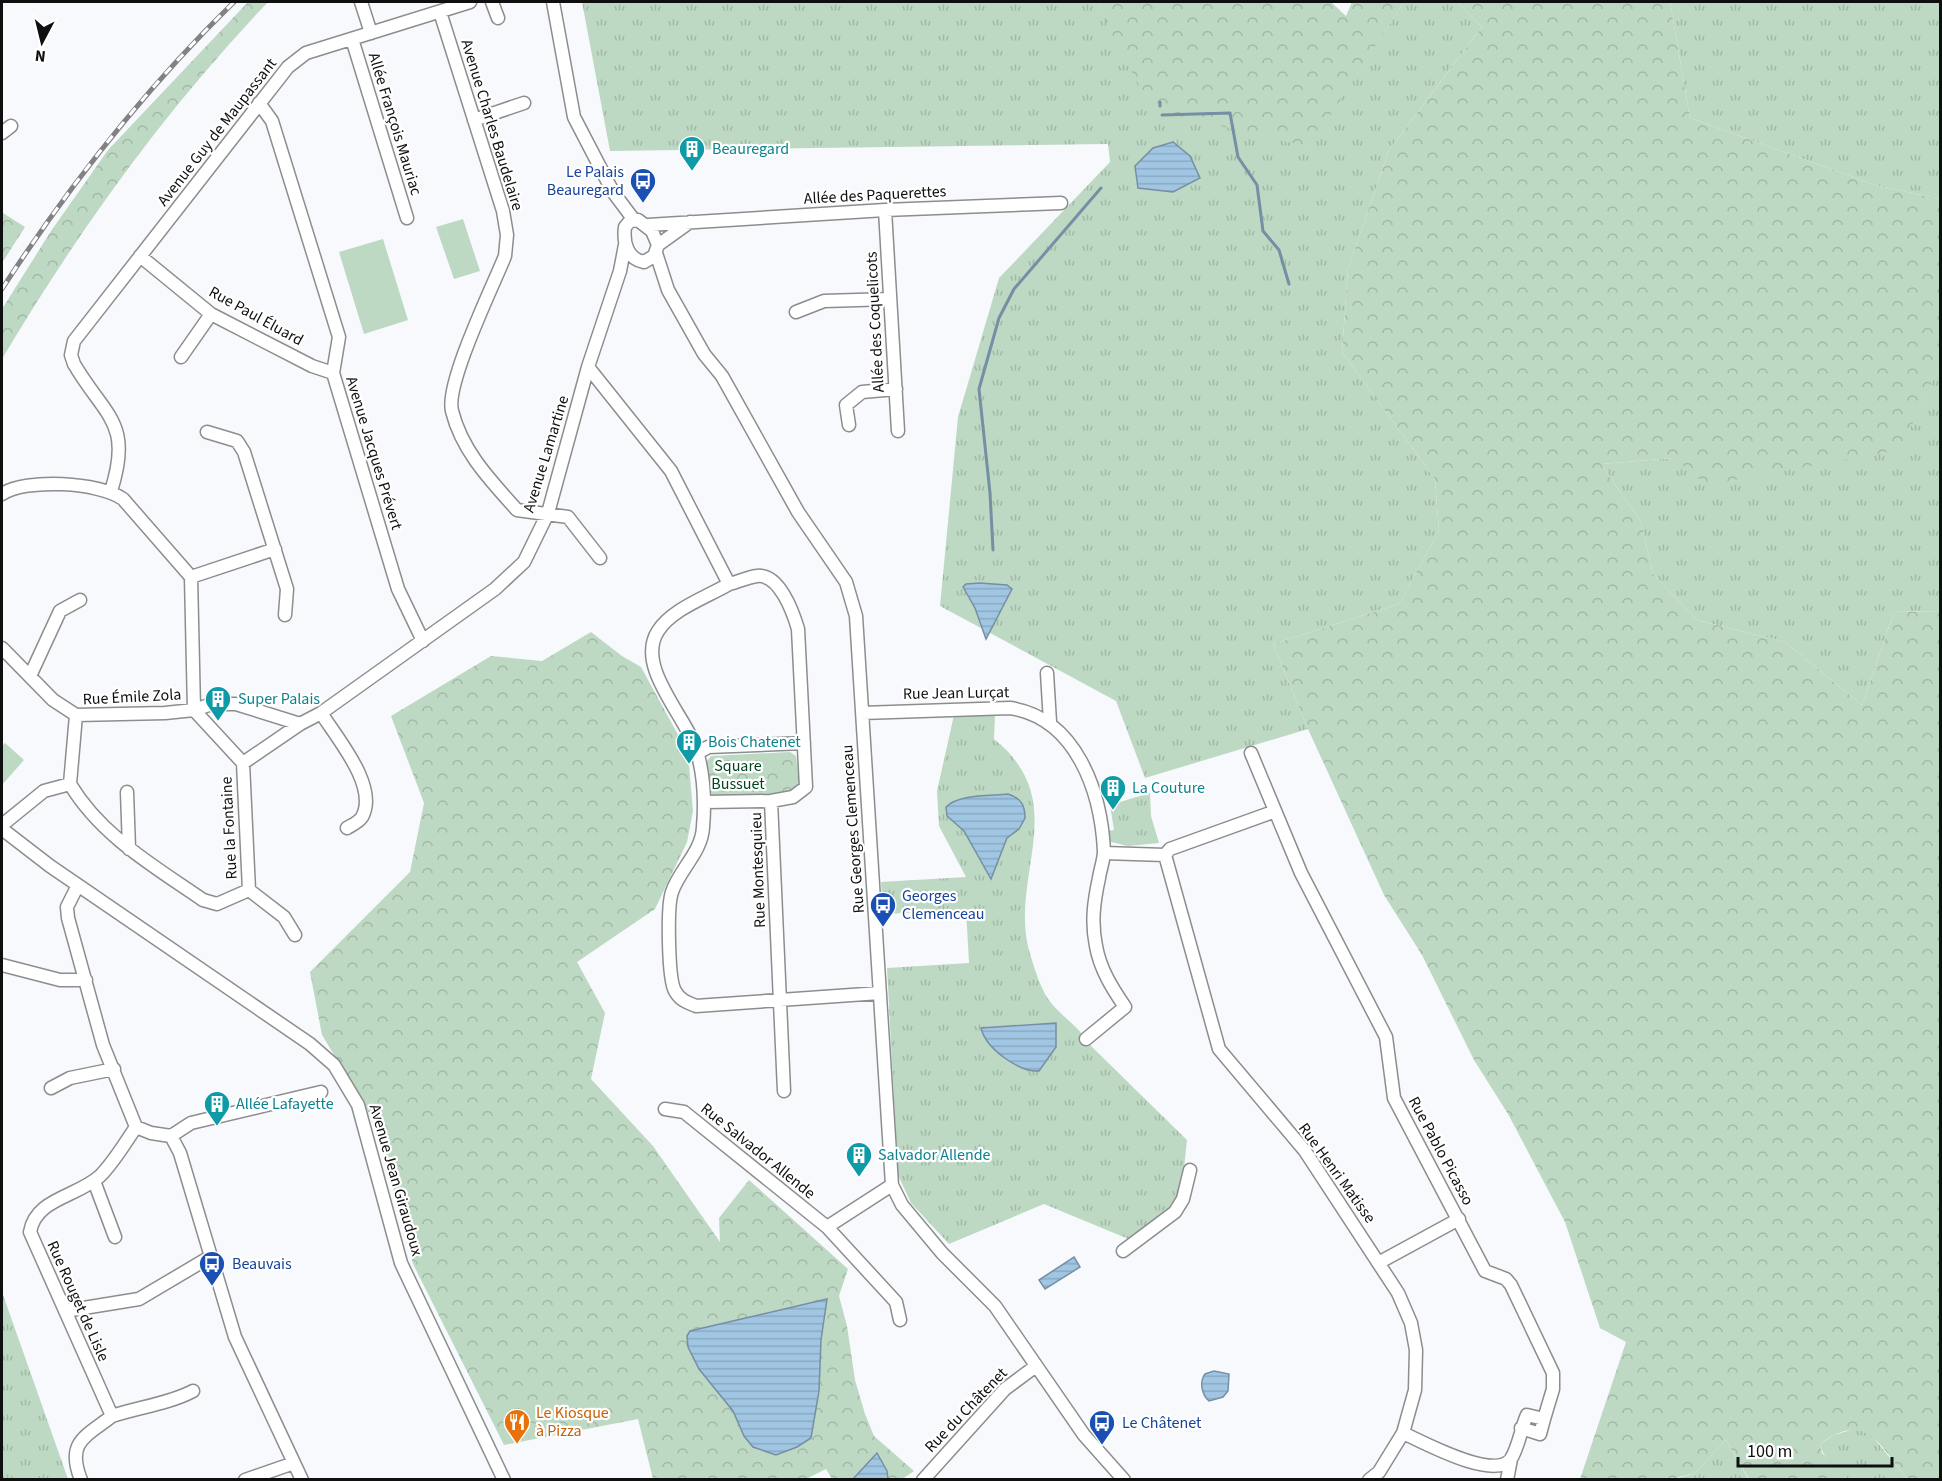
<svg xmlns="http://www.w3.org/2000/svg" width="1942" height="1481" viewBox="0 0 1942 1481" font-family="'Source Sans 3',sans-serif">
<defs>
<pattern id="grass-tufts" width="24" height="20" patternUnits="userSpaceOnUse" patternTransform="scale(1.5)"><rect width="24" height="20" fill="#bdd9c3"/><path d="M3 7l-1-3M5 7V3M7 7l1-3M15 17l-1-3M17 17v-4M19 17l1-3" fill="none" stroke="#a1b9a6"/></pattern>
<pattern id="forest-crowns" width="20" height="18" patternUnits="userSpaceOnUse" patternTransform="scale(1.5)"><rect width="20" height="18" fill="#bdd9c3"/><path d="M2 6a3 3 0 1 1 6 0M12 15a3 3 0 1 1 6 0" fill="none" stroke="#a1b9a6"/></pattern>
<pattern id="water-rules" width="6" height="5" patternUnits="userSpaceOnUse" patternTransform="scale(1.5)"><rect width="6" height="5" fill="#a1c6e3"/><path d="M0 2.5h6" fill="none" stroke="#89a9c2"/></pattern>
</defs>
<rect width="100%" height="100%" fill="#f8f9fc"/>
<path fill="url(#grass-tufts)" d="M 582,2 L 1099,2 L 1109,27 L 1309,147 L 1404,2 L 1457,2 L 1482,27 L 1389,150 L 1348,269 L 1342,352 L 1435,479 L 1439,531 L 1399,604 L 1273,644 L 1308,729 L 1145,778 L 1116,701 L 940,606 L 958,417 L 999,278 L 1110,162 L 1108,144 L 610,151 Z
M 1670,2 L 1940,2 L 1940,199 L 1875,185 L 1690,118 Z
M 1940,366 L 1940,611 L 1894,612 L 1862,705 L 1785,642 L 1697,620 L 1653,574 L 1641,522 L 1601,464 L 1674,458 L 1899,450 Z
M 954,715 L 995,715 L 994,739 C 1074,803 1007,878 1030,954 C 1035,969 1041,992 1052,1004 C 1064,1018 1080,1028 1089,1044 L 1187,1140 L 1182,1187 L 1174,1205 L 1131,1240 L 1044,1204 L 949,1244 L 911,1203 L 898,1175 L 887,968 L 969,963 L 966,910 L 883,914 L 881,882 L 966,877 L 939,826 L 937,791 Z
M 1150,793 L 1151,816 L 1159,843 L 1128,846 L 1111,842 L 1106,831 L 1114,830 L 1110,805 Z
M 2,1292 L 68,1479 L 2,1479 Z
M 1854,1429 L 1869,1432 L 1907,1479 L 1848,1479 C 1837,1469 1823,1459 1820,1444 L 1834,1435 Z
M 1726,1440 L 1749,1480 L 1672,1480 L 1695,1473 Z"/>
<path fill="url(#forest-crowns)" d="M 248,2 L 268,2 C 165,110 78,231 2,359 L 2,309 L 51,231 L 108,150 Z
M 1099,2 L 1331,2 L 1346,16 L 1352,2 L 1404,2 L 1310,147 L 1152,110 L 1108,27 Z
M 1457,2 L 1670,2 L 1690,118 L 1875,185 L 1940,199 L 1940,366 L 1900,450 L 1706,485 L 1674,458 L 1601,464 L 1641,522 L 1653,574 L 1697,620 L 1785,642 L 1862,705 L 1894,612 L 1940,611 L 1940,1479 L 1907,1479 C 1879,1445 1867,1410 1820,1444 L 1822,1453 L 1848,1479 L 1749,1479 L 1726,1440 L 1695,1473 L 1672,1479 L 1580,1479 L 1626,1342 L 1600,1328 L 1565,1222 L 1508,1114 L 1474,1060 L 1422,955 L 1384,895 L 1308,729 L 1273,644 L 1399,604 L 1439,531 L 1435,479 L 1342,352 L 1348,269 L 1389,150 L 1482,27 Z
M 3,213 L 25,227 L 2,263 L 2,216 Z
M 591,632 L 622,656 L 641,667 L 688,753 L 693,811 L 687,842 L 655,909 L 577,962 L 605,1013 L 591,1079 L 653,1146 L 720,1242 L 719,1218 L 749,1180 L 848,1269 L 839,1296 L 847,1326 L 855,1380 L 865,1414 L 874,1436 L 914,1471 L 901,1480 L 832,1479 L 826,1469 L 806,1479 L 653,1479 L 638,1419 L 504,1445 L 413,1264 L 377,1126 L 322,1035 L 310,972 L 410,872 L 424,803 L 391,716 L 491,656 L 542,661 Z
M 790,752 L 796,756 L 800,786 L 791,793 L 722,796 L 713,795 L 707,788 L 707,761 L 711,756 Z"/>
<path fill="#bdd9c3" d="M 463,219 L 480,271 L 454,279 L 436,227 Z
M 383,239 L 408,320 L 364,334 L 339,252 Z
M 5,743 L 24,760 L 2,785 L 2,746 Z"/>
<path fill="url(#water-rules)" stroke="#758fa4" stroke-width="1.5" d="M 1173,142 L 1190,156 L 1200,178 L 1173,192 L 1138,188 L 1135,166 L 1153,148 Z
M 980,583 L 1007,585 L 1012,589 L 986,639 L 975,608 L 963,587 L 966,584 Z
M 1008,794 C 1021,798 1025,805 1025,818 L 1019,829 L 1007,838 L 991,879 L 964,831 L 947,816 L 946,807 C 959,794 990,796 1008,794 Z
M 1056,1023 L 1056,1047 L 1039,1071 C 1019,1072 986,1049 981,1028 Z
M 1074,1257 L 1080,1267 L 1045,1289 L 1039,1280 Z
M 827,1299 L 821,1340 L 819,1391 L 811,1438 L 797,1447 L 776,1455 L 753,1447 L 744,1436 L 733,1411 L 699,1369 L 688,1347 L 687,1336 L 690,1331 Z
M 1214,1371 L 1229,1374 L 1228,1391 L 1223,1397 L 1209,1401 C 1202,1395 1199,1382 1205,1374 Z
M 877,1453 L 887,1471 L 888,1479 L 853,1479 Z"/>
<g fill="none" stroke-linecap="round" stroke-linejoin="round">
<path stroke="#758fa4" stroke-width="3" d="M 1160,102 L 1160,106
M 1162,115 L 1230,113 L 1238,157 L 1257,185 L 1263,231 L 1279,250 L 1289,284
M 993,550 L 990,493 L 979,389 L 999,318 L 1014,289 L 1101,188"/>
<g stroke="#8c8d8f" stroke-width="15">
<path id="minor" d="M 361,2 L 371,33
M 492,2 L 498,18
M 553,2 L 574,117 L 613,192 L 634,220
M 440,12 L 503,211 L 507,235 L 505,256 C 493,286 445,384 452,411 C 462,451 490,480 517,510 L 568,517 L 600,558
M 352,39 L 407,218
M 259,103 L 272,121 L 339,337 L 333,373 L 398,589 L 423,641
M 474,120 L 524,103
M 2,133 L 11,126
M 885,210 L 898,431
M 638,220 L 652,231 L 658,245 L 654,256 L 644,262 C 627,259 623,242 625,227 L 630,221 Z
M 648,225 L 885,210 L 1061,203
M 658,245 L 690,222
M 656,253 L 668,290 L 704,354 L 722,376 L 798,512 L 846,582 L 856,616 L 892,1185 L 902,1205 L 942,1253 L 995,1306 L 1084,1435 L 1124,1480
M 140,256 L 211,314 L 312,366 L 333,373
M 796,312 L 824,301 L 890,299
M 181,357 L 211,314
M 588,367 L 671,471 L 729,584 C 707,597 672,609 658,631 C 634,668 690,720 698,755 C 704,778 705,804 703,827 C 702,852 679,870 672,892 C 667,906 668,979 675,991 C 680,1000 686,1002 696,1006 L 880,993
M 849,425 L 846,405 L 862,392 L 896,389
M 207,432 L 237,441 L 244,452 L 287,589 L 285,615
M 111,491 C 133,422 105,417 74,364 L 71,355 L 74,341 L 288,67 L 306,53 L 470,2
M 2,494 C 26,478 99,482 123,499 L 191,577
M 191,577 L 194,710 L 243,763 L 300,724 L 321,713 L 495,589 L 524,562 L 548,513 L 588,367 L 620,271 L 625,245
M 191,577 L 275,549
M 729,584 C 738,582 748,577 757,576 C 779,573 793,612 798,629 L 806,787 L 793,797 L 771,801 L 784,1091
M 2,648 L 53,700 L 76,715
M 1047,673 L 1050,722
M 30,676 L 60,611 L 80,600
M 321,713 C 337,738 379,787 362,817 C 359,822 352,825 347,828
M 862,713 L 1010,708 C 1076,718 1101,791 1104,851 C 1104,860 1100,870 1099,878 C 1094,901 1091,922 1096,946 C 1100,969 1112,988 1125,1007 L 1086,1039
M 698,753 L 708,747 L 804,743
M 1251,753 L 1301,873 L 1386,1037 L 1394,1098 L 1485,1271 L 1506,1279 L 1511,1285 L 1553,1373 L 1553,1389 L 1544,1419 L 1527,1415 C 1521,1428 1519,1446 1511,1459 C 1494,1481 1425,1443 1403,1433
M 243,763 L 249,890 L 284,917 L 295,935
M 70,784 C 101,836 154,866 203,900 L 217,904 L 249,890
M 127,792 L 129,849
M 705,802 L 771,801
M 2,825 L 44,791 L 70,784 L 76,715 L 165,713 L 194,710 L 212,704 L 236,704 L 300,724
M 2,829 L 50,866 L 310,1044 L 334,1065 L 358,1105 L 401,1263 L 504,1480
M 1104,853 L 1165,855 L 1170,849 L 1273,812
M 1165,855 L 1219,1049 L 1305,1151 L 1398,1293 L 1411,1323 L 1416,1350 L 1415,1390 L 1403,1433 L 1379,1472 L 1369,1480
M 78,885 L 67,907 L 68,918 L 103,1045 L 136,1127 L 151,1133 L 171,1136
M 2,965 L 60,980 L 86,980
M 51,1088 L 70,1078 L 114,1069
M 665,1109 L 684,1112 L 827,1227 L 896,1302 L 900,1320
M 171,1136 L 180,1153 L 235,1337 L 302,1480
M 171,1136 L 191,1123 L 321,1092
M 94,1181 L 115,1237
M 827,1227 L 892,1185
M 1123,1251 L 1175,1212 L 1183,1199 L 1190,1170
M 1380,1262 L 1459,1219
M 65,1311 L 139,1299 L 210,1257
M 112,1416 C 139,1407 168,1404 193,1391
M 1521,1428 L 1540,1434 L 1544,1419
M 81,1480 C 66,1442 85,1437 112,1416 L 30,1232 C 36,1198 77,1197 100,1176 C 114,1162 125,1143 136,1127
M 245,1480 L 294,1463
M 923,1480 L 1005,1389 L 1036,1366
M 1507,1480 L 1511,1459"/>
</g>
<use href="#minor" stroke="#fff" stroke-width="12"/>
<g stroke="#828284" stroke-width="5">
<path id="rail" d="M 2,289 C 70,184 145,89 234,2"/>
</g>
<use href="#rail" stroke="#fff" stroke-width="3" stroke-dasharray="9" stroke-linecap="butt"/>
</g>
<defs>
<g id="building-pin" transform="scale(1.35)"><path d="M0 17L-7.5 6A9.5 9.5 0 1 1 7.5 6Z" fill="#0f9aa8" stroke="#fff"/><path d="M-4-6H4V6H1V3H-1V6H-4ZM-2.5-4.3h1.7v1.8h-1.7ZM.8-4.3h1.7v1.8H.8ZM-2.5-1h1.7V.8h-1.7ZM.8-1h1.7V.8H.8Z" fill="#fff"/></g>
<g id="bus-pin" transform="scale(1.35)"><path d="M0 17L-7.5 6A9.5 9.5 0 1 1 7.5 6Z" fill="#1a4fb4" stroke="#fff"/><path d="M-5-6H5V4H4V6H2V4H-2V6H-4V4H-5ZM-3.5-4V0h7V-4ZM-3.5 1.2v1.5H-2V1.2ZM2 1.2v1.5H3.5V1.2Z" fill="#fff"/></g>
<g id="restaurant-pin" transform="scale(1.35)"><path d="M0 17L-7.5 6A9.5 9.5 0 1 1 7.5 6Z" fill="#e8710a" stroke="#fff"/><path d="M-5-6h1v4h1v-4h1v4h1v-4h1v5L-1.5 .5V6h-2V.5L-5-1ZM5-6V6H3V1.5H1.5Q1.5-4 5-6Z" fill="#fff"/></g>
</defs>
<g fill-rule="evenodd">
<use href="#building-pin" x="692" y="149"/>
<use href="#bus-pin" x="643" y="181"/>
<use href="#building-pin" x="218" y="699"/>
<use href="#building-pin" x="689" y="742"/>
<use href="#building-pin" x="1113" y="788"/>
<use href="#bus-pin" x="883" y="905"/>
<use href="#building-pin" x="217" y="1104"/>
<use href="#building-pin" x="859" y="1155"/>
<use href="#bus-pin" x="212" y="1264"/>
<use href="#restaurant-pin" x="517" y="1422"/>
<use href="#bus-pin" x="1102" y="1423"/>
</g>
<g text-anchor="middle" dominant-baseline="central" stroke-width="4.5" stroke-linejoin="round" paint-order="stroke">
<g font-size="16" fill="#0f0f10" stroke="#fff">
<text transform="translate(395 124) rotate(73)">Allée François Mauriac</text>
<text transform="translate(492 125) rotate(73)">Avenue Charles Baudelaire</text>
<text transform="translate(217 132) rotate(-52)">Avenue Guy de Maupassant</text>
<text transform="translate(875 195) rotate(-3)">Allée des Paquerettes</text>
<text transform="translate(256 316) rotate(29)">Rue Paul Éluard</text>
<text transform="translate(875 322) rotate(-93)">Allée des Coquelicots</text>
<text transform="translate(374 453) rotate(73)">Avenue Jacques Prévert</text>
<text transform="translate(546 454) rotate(-73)">Avenue Lamartine</text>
<text transform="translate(956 693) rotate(-1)">Rue Jean Lurçat</text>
<text transform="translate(132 697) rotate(-3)">Rue Émile Zola</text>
<text transform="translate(229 828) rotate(-93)">Rue la Fontaine</text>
<text transform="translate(853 829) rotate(-94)">Rue Georges Clemenceau</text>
<text transform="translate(758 870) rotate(-92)">Rue Montesquieu</text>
<text transform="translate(758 1151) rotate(39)">Rue Salvador Allende</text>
<text transform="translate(1441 1151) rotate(62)">Rue Pablo Picasso</text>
<text transform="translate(1337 1173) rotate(54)">Rue Henri Matisse</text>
<text transform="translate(396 1180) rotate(74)">Avenue Jean Giraudoux</text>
<text transform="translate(78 1301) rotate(66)">Rue Rouget de Lisle</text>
<text transform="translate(966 1410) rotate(-46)">Rue du Châtenet</text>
</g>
<g font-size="16" fill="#0d838f" stroke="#fff" text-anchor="start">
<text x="712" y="149">Beauregard</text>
<text x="238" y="699">Super Palais</text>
<text x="708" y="742">Bois Chatenet</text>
<text x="1132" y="788">La Couture</text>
<text x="236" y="1104">Allée Lafayette</text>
<text x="878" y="1155">Salvador Allende</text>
</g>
<g font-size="16" fill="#164399" stroke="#fff" text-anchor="start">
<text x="624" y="172" text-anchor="end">Le Palais<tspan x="624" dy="18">Beauregard</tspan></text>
<text x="902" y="896">Georges<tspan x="902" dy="18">Clemenceau</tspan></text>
<text x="232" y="1264">Beauvais</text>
<text x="1122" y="1423">Le Châtenet</text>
</g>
<g font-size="16" fill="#02441f" stroke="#fff">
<text x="738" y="766">Square<tspan x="738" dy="18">Bussuet</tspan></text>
</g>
<g font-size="16" fill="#c56008" stroke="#fff" text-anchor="start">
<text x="536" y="1413">Le Kiosque<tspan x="536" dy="18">à Pizza</tspan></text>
</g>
</g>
<rect width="1942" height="1481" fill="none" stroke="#0f0f10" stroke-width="6"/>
<g transform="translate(42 42) rotate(187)" stroke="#ffffff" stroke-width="4.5" paint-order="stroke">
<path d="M0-4.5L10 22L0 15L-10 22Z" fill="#0f0f10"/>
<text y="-9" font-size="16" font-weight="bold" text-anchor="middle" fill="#0f0f10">N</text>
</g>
<path d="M1738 1457v9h154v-9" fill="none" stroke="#0f0f10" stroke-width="3"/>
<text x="1747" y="1457" font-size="18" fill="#0f0f10" stroke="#ffffff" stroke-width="4.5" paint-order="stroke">100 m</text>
</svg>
